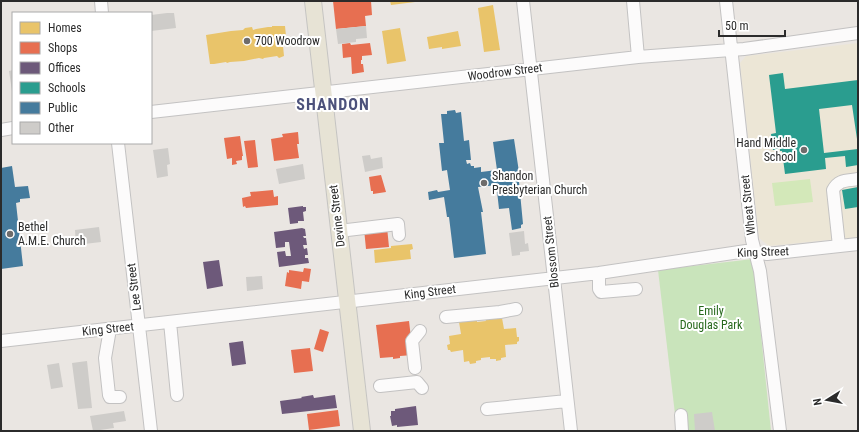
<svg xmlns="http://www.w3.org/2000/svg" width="859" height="432" viewBox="0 0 859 432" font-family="'Roboto Condensed',sans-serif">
<rect width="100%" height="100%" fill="#eae6e2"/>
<path fill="#ece6d6" d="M 858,43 L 858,237 L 769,246 L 759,238 L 740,63 L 746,56 Z"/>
<path fill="#c9e4bb" d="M 753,259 L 771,431 L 677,431 L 658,270 Z"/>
<path fill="#d3e8b9" d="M 810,179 L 813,202 L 775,206 L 772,183 Z"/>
<path fill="#e9c46a" d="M 390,1 L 415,1 L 415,2 L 391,5 Z
M 493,5 L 500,50 L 484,52 L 478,8 Z
M 272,26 L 285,26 L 287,46 L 283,46 L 284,56 L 279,58 L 277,56 L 264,58 L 263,59 L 259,58 L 244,61 L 230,62 L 227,63 L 226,62 L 214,64 L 210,64 L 206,35 L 231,31 L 243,30 L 245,28 L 252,27 L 253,30 L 256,29 L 268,27 L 272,27 Z
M 400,28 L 406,61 L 387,64 L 382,31 Z
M 458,31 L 461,46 L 442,49 L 442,47 L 429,49 L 427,37 Z
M 412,244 L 413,249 L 410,250 L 411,259 L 375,263 L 374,250 L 391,248 L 391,246 Z
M 496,316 L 497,319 L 502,318 L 504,329 L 516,328 L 517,337 L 519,337 L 519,341 L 517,342 L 517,344 L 505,345 L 506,357 L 501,358 L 501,360 L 496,361 L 496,359 L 490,359 L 490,357 L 481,358 L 481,360 L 476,361 L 476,363 L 470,364 L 469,361 L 464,362 L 463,350 L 451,352 L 450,350 L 448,350 L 447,345 L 450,344 L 449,336 L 461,334 L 459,322 L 465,322 L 464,320 L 471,319 L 471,321 L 477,320 L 477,322 L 486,321 L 485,319 Z"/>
<path fill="#e76f51" d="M 333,1 L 371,1 L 372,15 L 365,16 L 366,26 L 336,29 Z
M 350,43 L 351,45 L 370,43 L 372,55 L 362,56 L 362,60 L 361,60 L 361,64 L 363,64 L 364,72 L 352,74 L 351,57 L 343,58 L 342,44 Z
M 298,132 L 299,144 L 297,144 L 299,158 L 274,161 L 271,139 L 283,137 L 282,134 Z
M 240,136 L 243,156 L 242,156 L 242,160 L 236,161 L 237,164 L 232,165 L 232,158 L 227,159 L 224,138 Z
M 255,140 L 258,167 L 248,168 L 244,141 Z
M 381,175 L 386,192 L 373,194 L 373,191 L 371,191 L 369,177 Z
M 273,190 L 274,197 L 278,196 L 278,205 L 246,208 L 245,206 L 243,207 L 242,198 L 251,196 L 250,192 Z
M 387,227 L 389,247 L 366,249 L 364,229 Z
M 304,268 L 311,269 L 309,282 L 302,281 L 301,289 L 285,286 L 287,272 L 289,273 L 289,270 L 303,272 Z
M 409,321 L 413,355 L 400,356 L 400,358 L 393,359 L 393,357 L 380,358 L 376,325 Z
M 320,329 L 329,332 L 323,352 L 314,349 Z
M 310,348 L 313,371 L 294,373 L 291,350 Z
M 338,410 L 340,426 L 309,430 L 307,414 Z"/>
<path fill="#6d597a" d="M 303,206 L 303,207 L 306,207 L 306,211 L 303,212 L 304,221 L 298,221 L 298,223 L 290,224 L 288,208 Z
M 302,228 L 305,229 L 306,236 L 303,236 L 304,238 L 306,238 L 307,245 L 303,245 L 304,249 L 307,248 L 308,255 L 305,255 L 305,258 L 308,258 L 309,263 L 279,267 L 277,252 L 285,251 L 286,256 L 291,256 L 289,242 L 285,242 L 285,247 L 276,248 L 274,232 Z
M 219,260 L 223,286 L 207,289 L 203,262 Z
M 243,341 L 246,364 L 232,366 L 229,343 Z
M 313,395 L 314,398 L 335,395 L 337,408 L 282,414 L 280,401 L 302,398 L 301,397 Z
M 416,406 L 418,425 L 397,427 L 397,425 L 392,426 L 390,416 L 391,416 L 391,411 L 395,411 L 395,409 Z"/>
<path fill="#2a9d8f" d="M 783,73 L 785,89 L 858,80 L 858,139 L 857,139 L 852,105 L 819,109 L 824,153 L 858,149 L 858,165 L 846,167 L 845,156 L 825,158 L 826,169 L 785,174 L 782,151 L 780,151 L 780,149 L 773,150 L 771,134 L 776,133 L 769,75 Z
M 858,187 L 858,207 L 845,209 L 842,190 Z"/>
<path fill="#457b9d" d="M 455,110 L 456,113 L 461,112 L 464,141 L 469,140 L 471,160 L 466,160 L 467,164 L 470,163 L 471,166 L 474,166 L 474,168 L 481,167 L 481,172 L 497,170 L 493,142 L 514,139 L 519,172 L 519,182 L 523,224 L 521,225 L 521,228 L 512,230 L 509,208 L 499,209 L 497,191 L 499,191 L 498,185 L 478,187 L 483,212 L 481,212 L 486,254 L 454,258 L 449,217 L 447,217 L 444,197 L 429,200 L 428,192 L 437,190 L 438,192 L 450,190 L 447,170 L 442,171 L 439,143 L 444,143 L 441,114 L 447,114 L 447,111 Z
M 12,166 L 15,187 L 28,186 L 30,198 L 20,199 L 20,202 L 16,203 L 23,266 L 1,269 L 1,168 Z"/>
<path fill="#ceccc9" d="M 167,13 L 174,13 L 176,28 L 151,31 L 151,15 Z
M 366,26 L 367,38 L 356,39 L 356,42 L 338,44 L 336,29 Z
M 13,70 L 13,91 L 12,91 L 9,71 Z
M 168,148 L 170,164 L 167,165 L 168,176 L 157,178 L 153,150 Z
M 370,155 L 371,159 L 382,157 L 383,168 L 365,172 L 362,156 Z
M 303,164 L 305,179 L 279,184 L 276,169 Z
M 99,227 L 101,242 L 76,245 L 75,230 Z
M 524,231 L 525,244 L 528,243 L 529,251 L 520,252 L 520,255 L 512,256 L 509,233 Z
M 262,276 L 263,289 L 247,291 L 246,277 Z
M 87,361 L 92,408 L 78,409 L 72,363 Z
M 59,363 L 63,387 L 51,389 L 47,365 Z
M 124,411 L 126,421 L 113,423 L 114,428 L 93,431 L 90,416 Z
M 712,412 L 715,431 L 695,431 L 694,414 Z"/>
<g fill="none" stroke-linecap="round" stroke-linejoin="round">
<g stroke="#c3c2c2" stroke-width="14">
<path id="minor" d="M 101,1 L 102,13
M 523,1 L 571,431
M 633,1 L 638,57
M 726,1 L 752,240 L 760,271 L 780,431
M 151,112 L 638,57 L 744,49 L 858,33
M 1,130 L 13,128
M 118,143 L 151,431
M 339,231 L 398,224 L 399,235
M 839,246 L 833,190 C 839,179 847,181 858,179
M 599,273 L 599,289 L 601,292 L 636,289
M 446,317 L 500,312 L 516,309
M 170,322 L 177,395
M 110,329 L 105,358 L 109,395 L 110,397 L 120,397
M 1,341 L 599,273 L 746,251 L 767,254 L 858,244
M 415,368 L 412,341 L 420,331
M 380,386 L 417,382 L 422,388
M 487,409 L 567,401
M 681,415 L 682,431"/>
</g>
<g stroke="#c5c4c2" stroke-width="18">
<path id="major" d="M 313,1 L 362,431"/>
</g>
<use href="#minor" stroke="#fcfbfb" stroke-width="12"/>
<use href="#major" stroke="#e7e3d5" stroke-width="16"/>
</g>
<g fill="#6e6c6b" stroke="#fff" stroke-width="1.5">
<circle cx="247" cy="41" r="4"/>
<circle cx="804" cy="150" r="4"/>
<circle cx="484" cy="183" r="4"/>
<circle cx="10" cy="234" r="4"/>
</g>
<g text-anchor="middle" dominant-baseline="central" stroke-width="4" stroke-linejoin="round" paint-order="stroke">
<g font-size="12" fill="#2b2b2b" stroke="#fff" text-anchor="start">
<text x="255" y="41">700 Woodrow</text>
<text x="796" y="143" text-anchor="end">Hand Middle<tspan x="796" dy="14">School</tspan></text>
<text x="492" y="176">Shandon<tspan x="492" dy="14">Presbyterian Church</tspan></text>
<text x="18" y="227">Bethel<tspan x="18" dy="14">A.M.E. Church</tspan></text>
</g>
<g font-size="12" fill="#2b2b2b" stroke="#fff">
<text transform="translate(505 72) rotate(-7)">Woodrow Street</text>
<text transform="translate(748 205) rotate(-96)">Wheat Street</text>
<text transform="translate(337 216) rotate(-97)">Devine Street</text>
<text transform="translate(551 252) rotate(-96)">Blossom Street</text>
<text transform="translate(763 252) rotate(-2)">King Street</text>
<text transform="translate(134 287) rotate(-97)">Lee Street</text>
<text transform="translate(430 292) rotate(-7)">King Street</text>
<text transform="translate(108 329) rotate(-6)">King Street</text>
</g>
<g font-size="12" fill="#26681b" stroke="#fff">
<text x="711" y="311">Emily<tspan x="711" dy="14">Douglas Park</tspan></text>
</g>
<g font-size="16" font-weight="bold" letter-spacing="1" fill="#4c517b" stroke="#fff">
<text x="333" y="104">SHANDON</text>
</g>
</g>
<rect width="859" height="432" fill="none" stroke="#2b2b2b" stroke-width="4"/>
<rect x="12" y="12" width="140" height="132" fill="#ffffff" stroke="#aaaaaa"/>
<rect x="20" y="22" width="20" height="12" fill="#e9c46a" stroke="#aaaaaa"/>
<text x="48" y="32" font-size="12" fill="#2b2b2b">Homes</text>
<rect x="20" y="42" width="20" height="12" fill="#e76f51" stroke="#aaaaaa"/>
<text x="48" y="52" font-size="12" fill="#2b2b2b">Shops</text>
<rect x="20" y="62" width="20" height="12" fill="#6d597a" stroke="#aaaaaa"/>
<text x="48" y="72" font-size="12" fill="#2b2b2b">Offices</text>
<rect x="20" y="82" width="20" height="12" fill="#2a9d8f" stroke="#aaaaaa"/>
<text x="48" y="92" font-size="12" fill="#2b2b2b">Schools</text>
<rect x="20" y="102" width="20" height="12" fill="#457b9d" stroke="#aaaaaa"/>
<text x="48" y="112" font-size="12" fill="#2b2b2b">Public</text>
<rect x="20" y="122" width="20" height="12" fill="#ceccc9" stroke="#aaaaaa"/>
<text x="48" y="132" font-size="12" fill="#2b2b2b">Other</text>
<g transform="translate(827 400) rotate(259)" stroke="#ffffff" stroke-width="3" paint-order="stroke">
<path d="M0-3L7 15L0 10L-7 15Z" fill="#2b2b2b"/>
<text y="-6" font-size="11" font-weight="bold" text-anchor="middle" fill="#2b2b2b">N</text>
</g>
<path d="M719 30v6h66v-6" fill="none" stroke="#2b2b2b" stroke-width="2"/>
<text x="725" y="30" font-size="12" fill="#2b2b2b" stroke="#ffffff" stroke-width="3" paint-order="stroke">50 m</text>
</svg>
